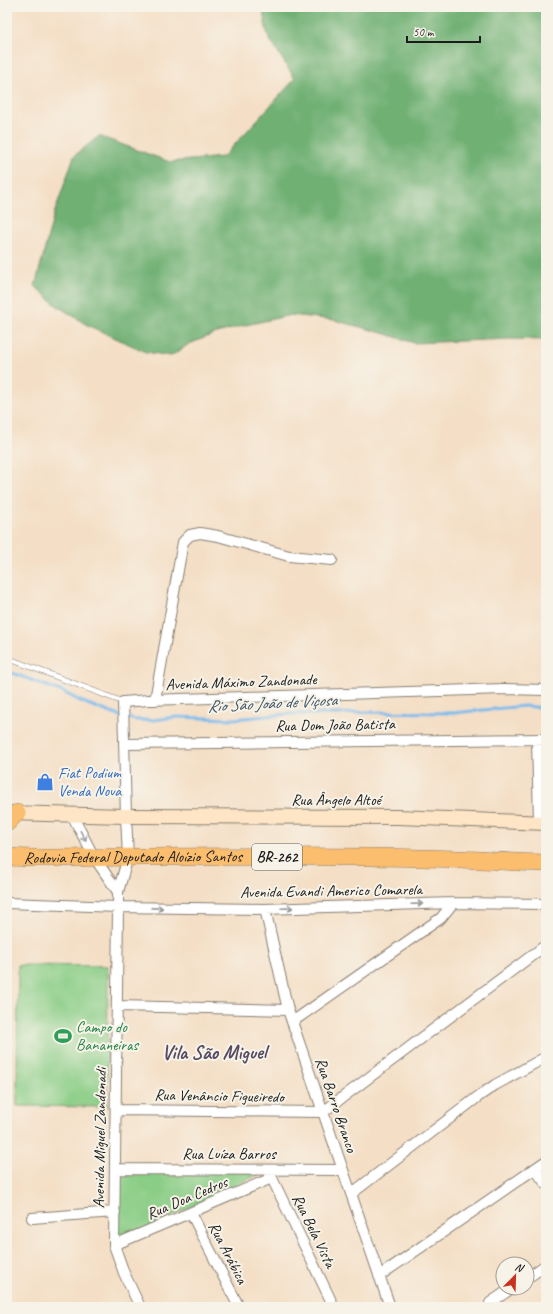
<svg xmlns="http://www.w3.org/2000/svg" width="553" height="1314" viewBox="0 0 553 1314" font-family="Caveat,sans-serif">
<rect width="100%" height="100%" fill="#f7f3e8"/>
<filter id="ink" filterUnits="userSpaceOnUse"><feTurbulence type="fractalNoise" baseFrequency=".025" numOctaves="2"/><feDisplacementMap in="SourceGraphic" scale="8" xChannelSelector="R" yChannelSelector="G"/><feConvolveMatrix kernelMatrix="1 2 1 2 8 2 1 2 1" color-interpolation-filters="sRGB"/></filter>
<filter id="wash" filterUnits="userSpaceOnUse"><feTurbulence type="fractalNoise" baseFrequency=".012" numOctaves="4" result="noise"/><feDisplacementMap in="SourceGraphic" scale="16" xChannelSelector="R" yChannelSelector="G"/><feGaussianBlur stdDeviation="0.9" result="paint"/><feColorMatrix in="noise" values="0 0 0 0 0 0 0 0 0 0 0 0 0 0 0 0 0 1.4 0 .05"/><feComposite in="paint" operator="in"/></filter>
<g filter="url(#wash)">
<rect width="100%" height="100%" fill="#f4dfc6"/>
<path fill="#8acd86" stroke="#537451" d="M 18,965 L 108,966 L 107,1107 L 17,1106 Z
M 116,1170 L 267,1170 L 115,1244 Z"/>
<path fill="#6fb073" stroke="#466648" d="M 262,7 L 546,7 L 546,340 L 510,339 L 414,343 L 386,334 L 334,320 L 291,315 L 246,325 L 214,334 L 189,344 L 171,356 L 146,352 L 87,325 L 56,305 L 35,286 L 54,214 L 74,156 L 99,136 L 170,162 L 223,157 L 295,79 L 270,40 L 267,33 Z"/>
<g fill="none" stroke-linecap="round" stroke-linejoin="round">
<path stroke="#76baec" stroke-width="3" d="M 7,671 L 63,692 L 80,701 L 106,711 L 123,717 L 136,720 L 153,720 L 177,717 L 233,719 L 288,714 L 337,714 L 366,712 L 453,713 L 524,706 L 546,708"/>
</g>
</g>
<g filter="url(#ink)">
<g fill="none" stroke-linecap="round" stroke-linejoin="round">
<g stroke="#887e71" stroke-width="6">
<path id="lane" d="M 7,658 L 123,702"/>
</g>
<g stroke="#887e71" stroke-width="12">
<path id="street" d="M 155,700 L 183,542 L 190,535 L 200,533 L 218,536 L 289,556 L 332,560
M 537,739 L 539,822
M 124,744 L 546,739
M 72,815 L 94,857 L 118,892
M 7,903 L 118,907 L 265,909 L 453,903 L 546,904
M 265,909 L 288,1010 L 390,1307
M 117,1006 L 288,1010
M 292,1022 L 441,918 L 453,903
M 116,1110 L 323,1112 L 546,945
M 115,1169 L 343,1170
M 535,1169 L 546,1184
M 270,1174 L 334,1307
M 351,1194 L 479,1096 L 495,1085 L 546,1057
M 191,1213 L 239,1307
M 32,1218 L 115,1212
M 114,1245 L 272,1178
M 379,1276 L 546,1161
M 527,1278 L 546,1265
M 140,1307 L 124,1273 L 114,1245 L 118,907 L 118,892 L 128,857 L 126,816 L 123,702 L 148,700 L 504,689 L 546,690
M 490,1307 L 490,1303 L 512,1288"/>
</g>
<g stroke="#887e71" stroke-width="16">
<path id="secondary" d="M 7,813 L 126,816 L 398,817 L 546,823"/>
</g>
<g stroke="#887e71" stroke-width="18">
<g id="highway">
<path d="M 7,823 L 17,813"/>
<path id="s1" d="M 7,857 L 32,858 C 161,857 290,855 419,858 C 461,858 504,862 546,863"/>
</g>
</g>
<use href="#lane" stroke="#fff" stroke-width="5"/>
<use href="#street" stroke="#fff" stroke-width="10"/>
<use href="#secondary" stroke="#fde5c5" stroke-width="14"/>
<use href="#highway" stroke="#fbbd6e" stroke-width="17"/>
</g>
<defs><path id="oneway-shaft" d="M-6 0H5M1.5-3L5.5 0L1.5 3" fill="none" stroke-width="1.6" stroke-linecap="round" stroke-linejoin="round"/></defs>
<g stroke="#999">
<use href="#oneway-shaft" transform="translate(83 836) rotate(63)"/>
<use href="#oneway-shaft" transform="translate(417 904) rotate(-2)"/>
<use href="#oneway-shaft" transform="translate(157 908) rotate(1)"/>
<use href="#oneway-shaft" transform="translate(287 908) rotate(-2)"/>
</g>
</g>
<defs>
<g id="shop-bare" transform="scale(1.38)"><path d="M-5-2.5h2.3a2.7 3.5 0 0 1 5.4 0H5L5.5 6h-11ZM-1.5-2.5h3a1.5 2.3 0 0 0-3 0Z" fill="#3f7fe0" stroke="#f7f3e8" stroke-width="2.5" paint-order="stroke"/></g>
<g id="stadium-bare" transform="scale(1.38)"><path d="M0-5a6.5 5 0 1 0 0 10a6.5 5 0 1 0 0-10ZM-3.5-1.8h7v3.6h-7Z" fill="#2e9e5b" stroke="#f7f3e8" stroke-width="2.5" paint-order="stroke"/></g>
</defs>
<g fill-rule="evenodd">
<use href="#shop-bare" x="45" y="782"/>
<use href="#stadium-bare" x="63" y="1036"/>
</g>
<g text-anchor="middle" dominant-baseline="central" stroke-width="4" stroke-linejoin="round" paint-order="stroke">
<rect fill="#f7f3e8" stroke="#5e5c59" stroke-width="1" x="252" y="844" width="50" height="26" rx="3"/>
<g font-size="15" font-weight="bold" fill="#1c1c1c">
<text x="277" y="857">BR-262</text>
</g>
<g font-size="16" fill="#1c1c1c" stroke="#f7f3e8">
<text transform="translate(241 682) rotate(-2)">Avenida Máximo Zandonade</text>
<text transform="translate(335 725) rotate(-1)">Rua Dom João Batista</text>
<text x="336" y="800">Rua Ângelo Altoé</text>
<text stroke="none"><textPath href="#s1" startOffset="126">Rodovia Federal Deputado Aloízio Santos</textPath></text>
<text transform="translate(331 891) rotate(-1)">Avenida Evandi Americo Comarela</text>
<text transform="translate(219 1096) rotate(1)">Rua Venâncio Figueiredo</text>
<text transform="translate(336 1105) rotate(71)">Rua Barro Branco</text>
<text transform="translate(100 1138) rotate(-89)">Avenida Miguel Zandonadi</text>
<text x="229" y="1154">Rua Luíza Barros</text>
<text transform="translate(187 1198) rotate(-23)">Rua Doa Cedros</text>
<text transform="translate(314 1231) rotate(64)">Rua Bela Vista</text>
<text transform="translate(228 1253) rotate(63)">Rua Arábica</text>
</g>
<g font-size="16" fill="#366cbe" stroke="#f7f3e8" text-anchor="start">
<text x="58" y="773">Fiat Podium<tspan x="58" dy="18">Venda Nova</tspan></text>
</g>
<g font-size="16" fill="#27864d" stroke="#f7f3e8" text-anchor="start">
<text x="76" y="1027">Campo do<tspan x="76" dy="18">Bananeiras</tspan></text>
</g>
<g font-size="17" font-style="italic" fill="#3c5365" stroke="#f7f3e8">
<text transform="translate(272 703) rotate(-3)">Rio São João de Viçosa</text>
</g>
<g font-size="20" font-weight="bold" fill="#564a62" stroke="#f7f3e8">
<text x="214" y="1052">Vila São Miguel</text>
</g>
</g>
<rect width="553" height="1314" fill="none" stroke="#f7f3e8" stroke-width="24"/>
<g transform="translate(515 1276) rotate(23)"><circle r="19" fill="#f7f3e8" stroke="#9f9d96"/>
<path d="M0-3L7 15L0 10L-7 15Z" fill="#c8321e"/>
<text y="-6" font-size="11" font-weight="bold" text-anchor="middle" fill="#1c1c1c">N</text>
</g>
<path d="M407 36v6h73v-6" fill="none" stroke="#1c1c1c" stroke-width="2"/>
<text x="413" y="36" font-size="12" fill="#1c1c1c" stroke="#f7f3e8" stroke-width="3" paint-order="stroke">50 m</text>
</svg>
